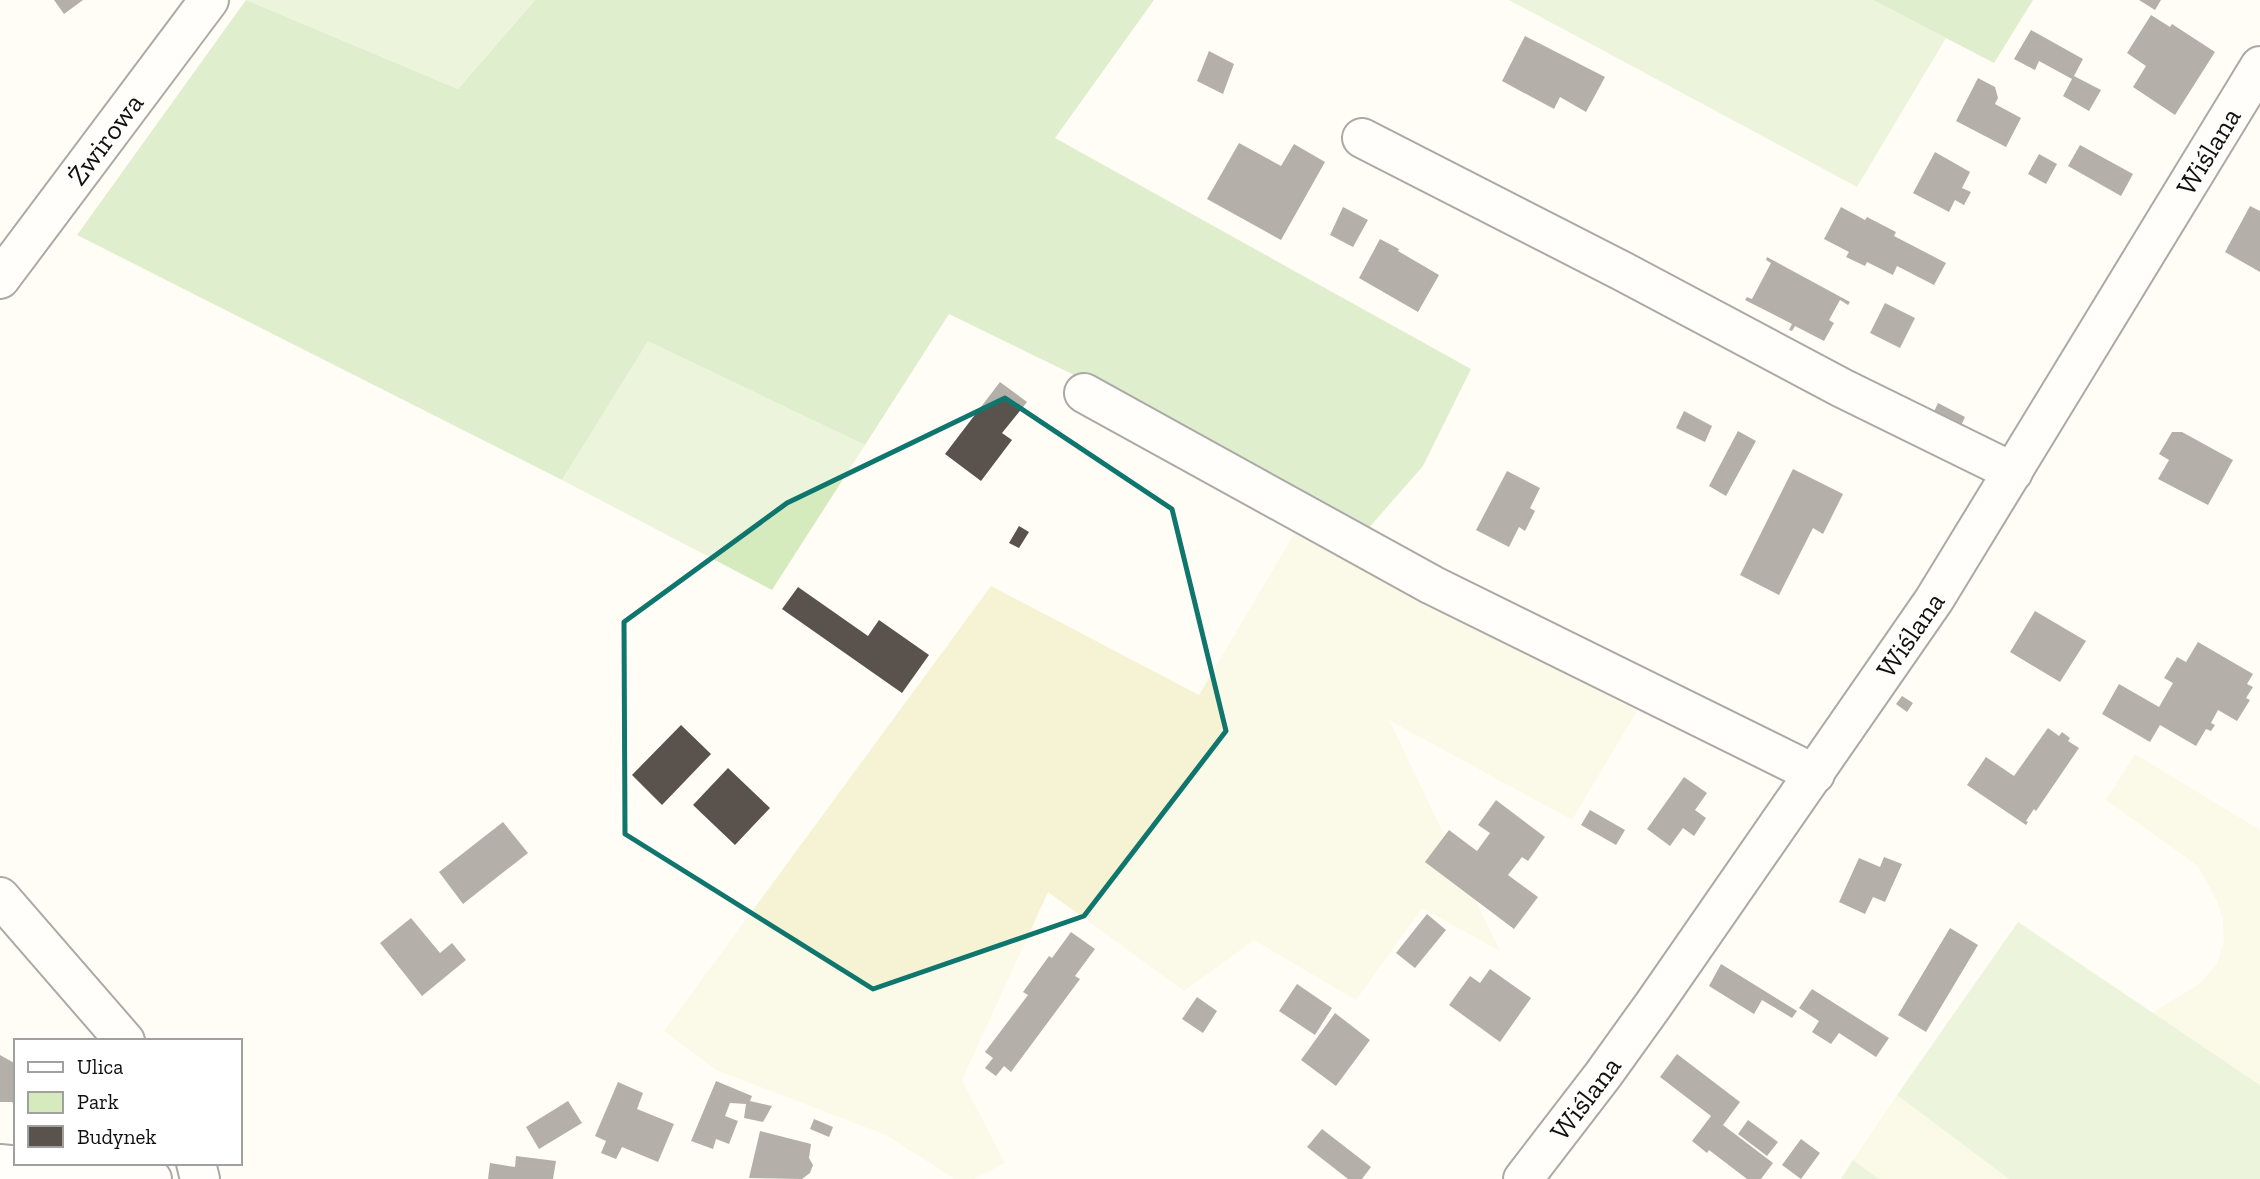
<svg xmlns="http://www.w3.org/2000/svg" width="2260" height="1179" viewBox="0 0 2260 1179" font-family="'Zilla Slab',serif">
<rect width="100%" height="100%" fill="#fffdf5"/>
<path fill="#f6f3d4" d="M 1297,529 L 1637,711 L 1572,820 L 1389,720 L 1500,951 L 1422,908 L 1356,1000 L 1254,940 L 1184,991 L 1048,892 L 962,1080 L 1005,1163 L 973,1179 L 955,1179 L 886,1135 L 716,1070 L 664,1031 L 991,586 L 1199,695 Z
M 2135,754 L 2260,830 L 2260,1085 L 2152,1013 L 2199,984 L 2217,964 L 2224,941 L 2223,920 L 2217,901 L 2198,866 L 2106,800 Z
M 1897,1095 L 2009,1179 L 1879,1179 L 1853,1160 Z"/>
<path fill="#d5ebbd" d="M 246,0 L 535,0 L 458,89 Z
M 1509,0 L 1873,0 L 1946,38 L 1857,187 Z
M 648,340 L 865,445 L 772,590 L 562,480 Z
M 2018,922 L 2260,1085 L 2260,1179 L 2009,1179 L 1897,1095 Z
M 1853,1160 L 1879,1179 L 1841,1179 Z"/>
<path fill="#b9dc9c" d="M 246,0 L 458,89 L 535,0 L 1154,0 L 1055,138 L 1471,369 L 1423,466 L 1366,531 L 1070,373 L 949,314 L 865,445 L 648,341 L 562,480 L 77,235 Z
M 1873,0 L 2033,0 L 1994,63 Z"/>
<path fill="#5a524d" d="M 54,0 L 83,0 L 64,14 Z
M 2139,0 L 2161,0 L 2155,10 Z
M 2151,15 L 2170,27 L 2172,24 L 2215,52 L 2175,115 L 2133,87 L 2146,66 L 2127,53 Z
M 2031,30 L 2083,59 L 2074,76 L 2101,90 L 2089,111 L 2063,96 L 2072,79 L 2039,61 L 2035,70 L 2014,59 Z
M 1525,36 L 1605,77 L 1586,112 L 1560,97 L 1554,109 L 1502,81 Z
M 1209,51 L 1234,64 L 1223,94 L 1197,81 Z
M 1978,78 L 1995,87 L 1998,98 L 1995,104 L 2021,118 L 2006,147 L 1956,121 Z
M 1239,143 L 1281,166 L 1294,144 L 1325,162 L 1281,240 L 1207,199 Z
M 2080,145 L 2133,174 L 2121,196 L 2068,166 Z
M 1935,152 L 1970,172 L 1962,188 L 1971,192 L 1964,205 L 1955,200 L 1949,212 L 1913,193 Z
M 2039,154 L 2057,164 L 2046,184 L 2028,174 Z
M 2250,206 L 2260,211 L 2260,272 L 2225,252 Z
M 1343,207 L 1368,220 L 1353,247 L 1330,235 Z
M 1841,207 L 1865,220 L 1867,217 L 1896,232 L 1894,236 L 1946,263 L 1934,285 L 1897,266 L 1893,275 L 1867,262 L 1865,266 L 1846,257 L 1849,252 L 1824,239 Z
M 1380,239 L 1399,249 L 1398,251 L 1439,275 L 1418,312 L 1359,278 Z
M 1767,257 L 1850,302 L 1848,305 L 1840,300 L 1829,320 L 1834,323 L 1824,341 L 1795,326 L 1792,331 L 1789,330 L 1792,324 L 1745,300 L 1747,297 L 1752,299 L 1771,263 L 1766,260 Z
M 1885,303 L 1915,318 L 1900,348 L 1870,333 Z
M 1000,382 L 1027,402 L 1002,433 L 1012,440 L 981,481 L 945,454 Z
M 1938,403 L 1965,417 L 1959,430 L 1932,416 Z
M 1684,411 L 1712,426 L 1705,442 L 1676,428 Z
M 1738,431 L 1756,441 L 1726,496 L 1709,486 Z
M 2172,432 L 2182,432 L 2233,460 L 2208,505 L 2158,479 L 2169,460 L 2159,454 Z
M 1793,469 L 1843,494 L 1823,534 L 1813,528 L 1779,595 L 1740,575 Z
M 1507,471 L 1540,488 L 1530,508 L 1535,511 L 1525,531 L 1519,527 L 1509,547 L 1476,530 Z
M 1019,526 L 1029,532 L 1019,548 L 1009,543 Z
M 798,587 L 868,636 L 879,620 L 929,655 L 902,693 L 782,609 Z
M 2035,611 L 2086,641 L 2060,682 L 2010,652 Z
M 2198,642 L 2253,674 L 2247,684 L 2253,687 L 2246,698 L 2250,700 L 2237,721 L 2218,710 L 2211,723 L 2215,725 L 2211,731 L 2206,729 L 2196,746 L 2160,725 L 2150,742 L 2102,714 L 2119,684 L 2159,707 L 2173,683 L 2164,678 L 2177,657 L 2186,662 Z
M 1902,696 L 1913,703 L 1907,712 L 1896,704 Z
M 681,725 L 711,754 L 662,805 L 632,775 Z
M 2048,728 L 2059,736 L 2062,732 L 2070,738 L 2068,741 L 2079,748 L 2036,811 L 2034,809 L 2026,821 L 2028,822 L 2026,825 L 1967,785 L 1986,757 L 2014,776 Z
M 728,768 L 770,808 L 735,845 L 693,805 Z
M 1684,777 L 1707,793 L 1695,810 L 1706,818 L 1694,836 L 1683,828 L 1670,846 L 1647,829 Z
M 1496,800 L 1545,837 L 1528,861 L 1522,857 L 1508,875 L 1538,897 L 1514,929 L 1425,862 L 1449,830 L 1477,851 L 1490,833 L 1478,825 Z
M 1590,810 L 1625,830 L 1616,845 L 1581,825 Z
M 503,822 L 528,853 L 463,904 L 439,872 Z
M 1884,857 L 1902,864 L 1885,902 L 1873,897 L 1865,914 L 1839,902 L 1859,858 L 1880,867 Z
M 1427,914 L 1446,930 L 1415,968 L 1396,953 Z
M 411,918 L 440,953 L 452,943 L 466,960 L 422,996 L 380,943 Z
M 1950,928 L 1978,945 L 1926,1032 L 1898,1015 Z
M 1071,932 L 1095,949 L 1075,976 L 1080,979 L 1011,1072 L 1004,1066 L 996,1076 L 985,1068 L 993,1058 L 985,1052 L 1028,995 L 1023,992 L 1049,956 L 1052,958 Z
M 1721,964 L 1797,1011 L 1792,1018 L 1762,1000 L 1754,1014 L 1709,986 Z
M 1490,969 L 1531,998 L 1500,1042 L 1449,1005 L 1470,976 L 1480,983 Z
M 1297,984 L 1332,1008 L 1315,1035 L 1279,1011 Z
M 1812,989 L 1889,1038 L 1876,1057 L 1839,1033 L 1831,1044 L 1812,1032 L 1819,1021 L 1799,1008 Z
M 1197,997 L 1217,1011 L 1203,1033 L 1182,1019 Z
M 1335,1013 L 1370,1040 L 1336,1086 L 1301,1060 Z
M 1677,1054 L 1740,1102 L 1723,1125 L 1773,1163 L 1761,1179 L 1747,1179 L 1709,1150 L 1707,1153 L 1692,1141 L 1711,1116 L 1660,1077 Z
M 0,1055 L 16,1064 L 16,1107 L 12,1102 L 0,1102 Z
M 716,1081 L 752,1096 L 750,1101 L 772,1106 L 763,1122 L 744,1118 L 746,1104 L 730,1103 L 725,1116 L 738,1121 L 729,1144 L 716,1139 L 713,1149 L 691,1141 Z
M 618,1082 L 643,1093 L 637,1109 L 674,1124 L 658,1162 L 622,1147 L 616,1159 L 601,1153 L 606,1141 L 595,1136 Z
M 568,1101 L 582,1123 L 539,1149 L 526,1127 Z
M 814,1119 L 833,1127 L 829,1137 L 810,1129 Z
M 1748,1120 L 1778,1142 L 1767,1156 L 1738,1134 Z
M 1322,1129 L 1371,1167 L 1362,1179 L 1348,1179 L 1307,1147 Z
M 760,1131 L 811,1144 L 809,1158 L 813,1165 L 810,1173 L 802,1179 L 749,1178 Z
M 1801,1139 L 1820,1153 L 1801,1179 L 1782,1165 Z
M 516,1156 L 556,1161 L 553,1179 L 488,1179 L 490,1163 L 515,1167 Z"/>
<g fill="none" stroke-linecap="round" stroke-linejoin="round">
<g stroke="#444" stroke-width="42">
<g id="minor">
<path d="M 1362,138 L 1624,272 L 1842,388 L 2013,472"/>
<path id="s1" d="M 0,279 L 209,0"/>
<path d="M 1084,393 L 1432,585 L 1815,774"/>
<path d="M 0,897 L 125,1041"/>
<path d="M 196,1163 L 200,1179"/>
<path d="M 0,1164 L 152,1179"/>
<path id="s2" d="M 1523,1179 L 1603,1075 L 1654,1004 L 1934,600 L 2260,66"/>
</g>
</g>
<use href="#minor" stroke="#fff" stroke-width="38"/>
</g>
<path d="M0 0H2260V1179H0ZM 1005,398 L 1172,509 L 1226,731 L 1084,916 L 873,989 L 625,834 L 624,622 L 787,503 Z" fill="#fffdf5" fill-opacity=".55" fill-rule="evenodd"/>
<path fill="none" stroke="#0f766e" stroke-width="5" stroke-linejoin="round" d="M 1005,398 L 1172,509 L 1226,731 L 1084,916 L 873,989 L 625,834 L 624,622 L 787,503 Z"/>
<g text-anchor="middle" dominant-baseline="central" stroke-width="7" stroke-linejoin="round" paint-order="stroke">
<g font-size="28" fill="#111" stroke="#fff">
<text stroke="none"><textPath href="#s1" startOffset="175">Żwirowa</textPath></text>
<text stroke="none"><textPath href="#s2" startOffset="1236">Wiślana</textPath></text>
<text stroke="none"><textPath href="#s2" startOffset="668">Wiślana</textPath></text>
<text stroke="none"><textPath href="#s2" startOffset="102">Wiślana</textPath></text>
</g>
</g>
<rect x="14" y="1039" width="228" height="126" fill="#ffffff" stroke="#a0a0a0" stroke-width="2"/>
<rect x="28" y="1062" width="35" height="10" fill="#ffffff" stroke="#a0a0a0" stroke-width="2"/>
<text x="77" y="1074" font-size="21" fill="#111111">Ulica</text>
<rect x="28" y="1092" width="35" height="21" fill="#d5ebbd" stroke="#a0a0a0" stroke-width="2"/>
<text x="77" y="1109" font-size="21" fill="#111111">Park</text>
<rect x="28" y="1126" width="35" height="21" fill="#5a524d" stroke="#a0a0a0" stroke-width="2"/>
<text x="77" y="1144" font-size="21" fill="#111111">Budynek</text>
</svg>
